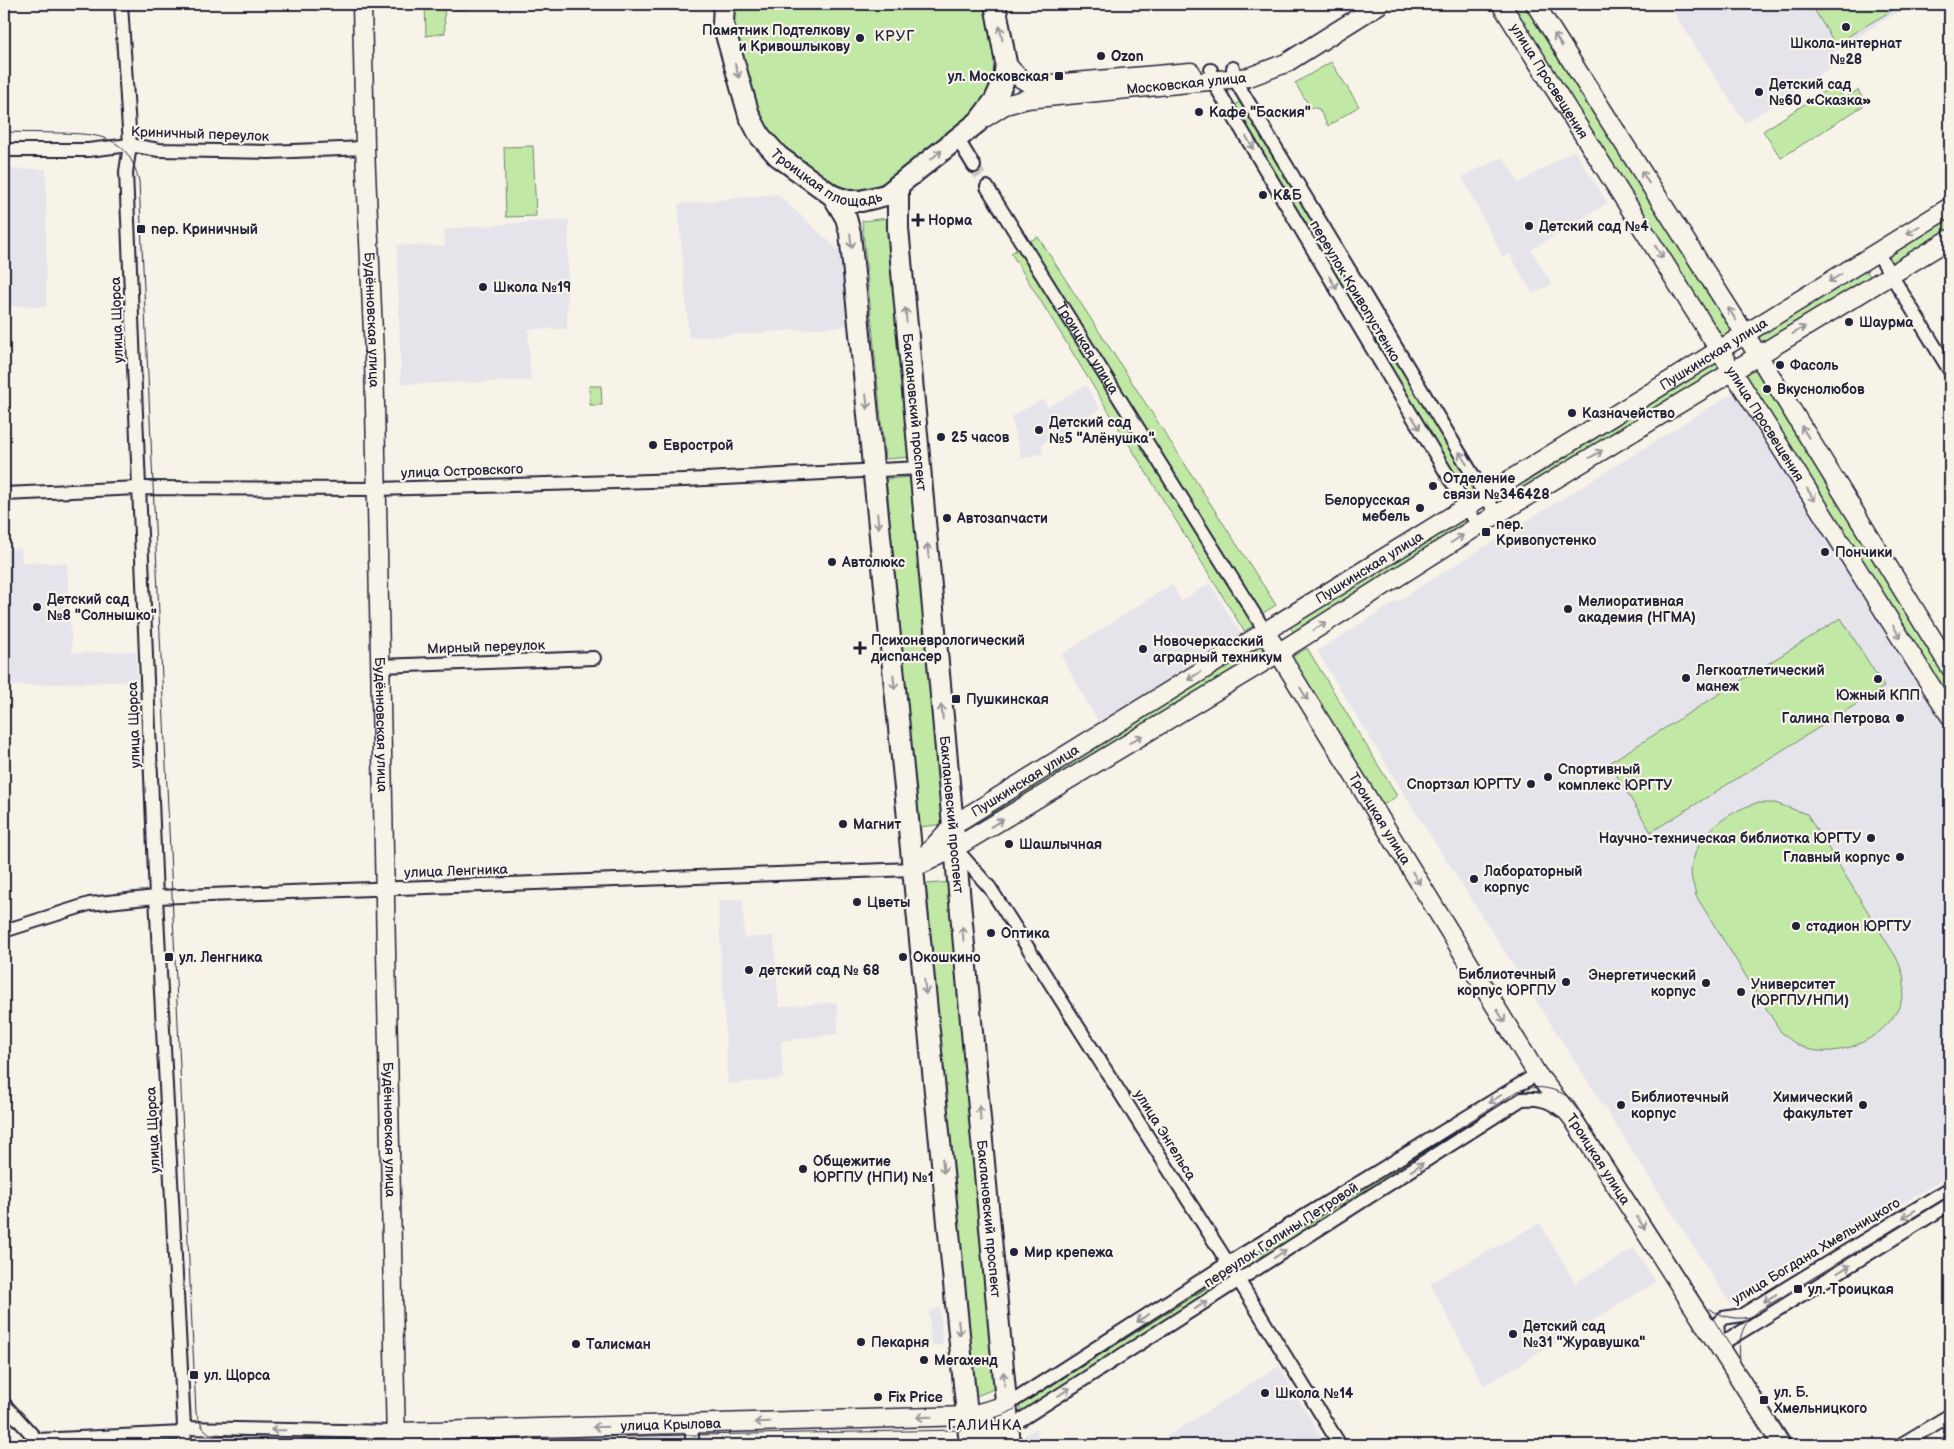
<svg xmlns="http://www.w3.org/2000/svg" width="1954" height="1449" viewBox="0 0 1954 1449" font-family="'Balsamiq Sans',sans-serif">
<rect width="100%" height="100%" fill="#f7f3e8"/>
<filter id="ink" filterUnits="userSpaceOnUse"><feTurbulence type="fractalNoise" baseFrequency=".02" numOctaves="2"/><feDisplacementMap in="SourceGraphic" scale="10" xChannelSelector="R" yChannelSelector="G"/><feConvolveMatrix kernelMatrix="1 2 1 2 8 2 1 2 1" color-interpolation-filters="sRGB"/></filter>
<g filter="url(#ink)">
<path fill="#e6e4eb" d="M 1668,4 L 1910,4 L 1834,52 L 1840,62 L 1745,123 Z
M 1574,150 L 1608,203 L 1531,250 L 1552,284 L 1533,294 L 1509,254 L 1503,257 L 1462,177 L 1503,157 L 1519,183 Z
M 4,169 L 46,169 L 46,307 L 4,306 Z
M 777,194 L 843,254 L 849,326 L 689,338 L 678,204 Z
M 569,219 L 567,329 L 528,329 L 531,381 L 401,384 L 397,245 L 445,246 L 444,229 Z
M 1086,385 L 1100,409 L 1042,444 L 1043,453 L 1022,459 L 1011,417 L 1043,399 L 1048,407 Z
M 1736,391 L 1950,732 L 1950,1175 L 1731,1305 L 1414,810 L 1317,651 Z
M 21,548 L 22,562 L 67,563 L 72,653 L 136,651 L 137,681 L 4,686 L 4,549 Z
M 1210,583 L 1241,634 L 1098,722 L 1061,655 L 1172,584 L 1181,601 Z
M 743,899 L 744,938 L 774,936 L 779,1007 L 837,1002 L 838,1034 L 781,1041 L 783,1079 L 728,1084 L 718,900 Z
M 1540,1223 L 1575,1283 L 1634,1248 L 1656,1282 L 1484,1386 L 1430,1283 Z
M 940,1308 L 943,1345 L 931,1345 L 929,1310 Z
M 1279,1366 L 1326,1445 L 1166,1445 L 1163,1439 Z
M 1036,1428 L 1039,1445 L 1025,1445 L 1024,1436 Z"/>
<path fill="#c1e9a5" stroke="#728670" d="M 425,4 L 467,4 L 465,10 L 444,8 L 445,33 L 426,36 Z
M 732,4 L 989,4 L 998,77 L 988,101 L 892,179 C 853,197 841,190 809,166 C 797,158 785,150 776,140 C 754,117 731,36 732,4 Z
M 1505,4 L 1528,4 L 1739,330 L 1718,342 Z
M 1811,4 L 1903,4 L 1835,44 Z
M 1331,62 L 1359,106 L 1328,126 L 1319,109 L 1310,107 L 1295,83 Z
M 1834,85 L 1844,98 L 1858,90 L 1866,104 L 1781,158 L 1763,131 Z
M 1244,99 L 1477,490 L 1466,496 L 1232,107 Z
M 533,146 L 536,216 L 506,217 L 504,147 Z
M 1950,216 L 1950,230 L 1890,267 L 1884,256 Z
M 888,218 L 911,457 L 885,459 L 862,221 Z
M 1038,237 L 1276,605 L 1260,615 L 1027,242 Z
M 1020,248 L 1257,624 L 1244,631 L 1011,253 Z
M 1865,268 L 1872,280 L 1759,347 L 1752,335 Z
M 1716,356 L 1726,372 L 1498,510 L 1488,496 Z
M 1759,364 L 1950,672 L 1950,714 L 1740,376 Z
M 589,386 L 601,386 L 602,405 L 590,405 Z
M 912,477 L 945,824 L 919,827 L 886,479 Z
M 1465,513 L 1472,525 L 1296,636 L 1287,622 Z
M 1841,618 L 1884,687 L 1651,832 L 1609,763 Z
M 1258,641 L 1266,653 L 965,838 L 958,826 Z
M 1307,648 L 1397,796 L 1380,807 L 1287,660 Z
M 1756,803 L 1775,803 L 1807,814 L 1896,957 C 1899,964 1904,974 1904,982 C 1906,1025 1856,1055 1818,1051 C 1803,1050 1792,1042 1781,1032 L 1696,896 C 1695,888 1691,880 1691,873 C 1693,836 1724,814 1756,803 Z
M 952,882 L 1001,1386 L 974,1397 L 926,884 Z
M 1518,1089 L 1523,1097 L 1241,1275 L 1234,1265 Z
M 1217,1275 L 1224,1286 L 1021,1414 L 1019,1401 Z
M 143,1441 L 143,1445 L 59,1445 Z"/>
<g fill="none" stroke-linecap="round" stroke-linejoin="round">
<path stroke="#ccc9c5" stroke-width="12" stroke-dasharray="12 6" stroke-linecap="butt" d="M 974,166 L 987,187"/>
<g stroke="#22223b" stroke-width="16">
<g id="street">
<path d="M 121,4 L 130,145 L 126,172 L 156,897 L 185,1445"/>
<path d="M 1233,68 L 1235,80 L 1497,515"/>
<path d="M 1211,70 L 1213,82 L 1478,526"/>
<path d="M 957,138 L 974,166"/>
<path d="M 4,150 L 88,150 L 130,145 L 159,150 L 269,152 L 365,148"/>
<path id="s1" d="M 987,187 L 1265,631"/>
<path d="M 1877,252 L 1950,371"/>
<path d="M 4,494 L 139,488 L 377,489 L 685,480 L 920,468"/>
<path d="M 380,666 L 594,658"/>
<path d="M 956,849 L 990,888 L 1228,1263 L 1340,1445"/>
<path d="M 4,931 L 89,904 L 156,897 L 913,869"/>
<path d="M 1714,1335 L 1718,1340 L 1728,1340 L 1950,1204"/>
<path d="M 1719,1342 L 1717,1324 L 1723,1318 L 1742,1315 L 1950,1188"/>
<path d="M 4,1404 L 37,1440 L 37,1445"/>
<path d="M 1007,1405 L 1228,1263 L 1537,1074"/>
<path d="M 183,1428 L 396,1432"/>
<path d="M 1008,1428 L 1522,1099 C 1538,1098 1549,1100 1561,1110"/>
<path d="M 37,1440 L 183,1433"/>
<path d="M 692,1445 L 692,1424"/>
<path d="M 1900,1445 L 1950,1415"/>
</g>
</g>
<g stroke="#22223b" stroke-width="21">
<g id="secondary">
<path id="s2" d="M 362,4 L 365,148 L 374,356 L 396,1445"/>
<path id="s3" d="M 1501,4 L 1950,716"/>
<path d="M 1535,4 L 1740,326 L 1950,667"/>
<path d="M 1006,63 C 1016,76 1023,83 1040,85 L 1191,72"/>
<path id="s4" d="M 983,119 L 1005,105 L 1027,99 L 1249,77 L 1286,63 L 1380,4"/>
<path id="s5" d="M 1265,631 L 1537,1074 L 1573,1119 L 1782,1445"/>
<path d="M 922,864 L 955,848 L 1267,660 L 1478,526 L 1950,239"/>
<path id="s6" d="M 913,869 L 953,825 L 1950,207"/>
<path id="s7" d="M 396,1432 L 968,1416 L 1007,1405"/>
<path d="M 974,1445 L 1008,1428"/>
</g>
</g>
<g stroke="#22223b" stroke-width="24">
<g id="primary">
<path id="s8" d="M 724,4 L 723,24 L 749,115 L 760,136 L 778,156 L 833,196 L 848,201 L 861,201 L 886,195 L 978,122 L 995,100 L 1004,80 L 1006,63 L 995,4"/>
<path id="s9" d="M 898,185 L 898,228 L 1010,1445"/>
<path d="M 833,196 L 846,218 L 850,233 L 970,1445"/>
</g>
</g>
<use href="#street" stroke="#f7f3e8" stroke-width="12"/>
<use href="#secondary" stroke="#f7f3e8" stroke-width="18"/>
<use href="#primary" stroke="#f7f3e8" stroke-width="20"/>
<path stroke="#22223b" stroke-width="1" d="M 4,132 C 22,132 40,133 58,133 C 99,134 128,135 139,181 L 196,1413 L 203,1428 L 210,1434 L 383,1441 L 960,1430 L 1008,1413 L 1518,1091 C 1538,1084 1555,1088 1572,1099 L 1709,1312 L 1792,1445
M 1709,1309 C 1723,1317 1738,1321 1754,1316
M 1740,1360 C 1738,1341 1741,1326 1755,1313 L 1950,1195"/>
</g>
<defs><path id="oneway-shaft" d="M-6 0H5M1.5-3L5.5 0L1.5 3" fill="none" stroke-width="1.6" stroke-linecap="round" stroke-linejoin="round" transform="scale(1.25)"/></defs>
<g stroke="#97959a">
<use href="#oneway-shaft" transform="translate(1001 33) rotate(-101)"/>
<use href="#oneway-shaft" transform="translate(1558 40) rotate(-122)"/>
<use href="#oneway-shaft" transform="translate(737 71) rotate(74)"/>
<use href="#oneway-shaft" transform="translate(1250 143) rotate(59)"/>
<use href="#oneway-shaft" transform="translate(936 155) rotate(-39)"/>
<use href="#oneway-shaft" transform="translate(1645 177) rotate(-122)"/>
<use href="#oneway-shaft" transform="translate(1913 230) rotate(148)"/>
<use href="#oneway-shaft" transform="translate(851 241) rotate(84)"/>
<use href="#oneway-shaft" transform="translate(1659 252) rotate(58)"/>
<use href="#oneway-shaft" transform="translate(1835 278) rotate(148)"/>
<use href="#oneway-shaft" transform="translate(1333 283) rotate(59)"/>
<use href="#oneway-shaft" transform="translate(1732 314) rotate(-122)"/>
<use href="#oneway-shaft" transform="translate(906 315) rotate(-95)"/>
<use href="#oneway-shaft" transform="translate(1799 330) rotate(-31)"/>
<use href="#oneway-shaft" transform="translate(867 402) rotate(84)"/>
<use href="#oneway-shaft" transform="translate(1416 423) rotate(59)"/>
<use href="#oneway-shaft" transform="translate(1805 432) rotate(-122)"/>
<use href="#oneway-shaft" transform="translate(1596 454) rotate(-31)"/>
<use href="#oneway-shaft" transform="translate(1463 458) rotate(-121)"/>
<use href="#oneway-shaft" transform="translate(1811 495) rotate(58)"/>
<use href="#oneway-shaft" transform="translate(878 521) rotate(84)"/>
<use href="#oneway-shaft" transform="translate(1457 539) rotate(-32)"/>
<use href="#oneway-shaft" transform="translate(928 551) rotate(-95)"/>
<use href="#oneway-shaft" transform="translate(1320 626) rotate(-32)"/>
<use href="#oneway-shaft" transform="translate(1897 632) rotate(58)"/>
<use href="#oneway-shaft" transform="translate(1194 676) rotate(148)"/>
<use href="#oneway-shaft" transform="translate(894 682) rotate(84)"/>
<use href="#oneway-shaft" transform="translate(1304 694) rotate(59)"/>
<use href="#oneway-shaft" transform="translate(942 712) rotate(-96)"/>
<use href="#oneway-shaft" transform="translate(1136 739) rotate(-31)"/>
<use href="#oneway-shaft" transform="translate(997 823) rotate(-31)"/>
<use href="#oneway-shaft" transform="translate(1416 878) rotate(59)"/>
<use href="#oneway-shaft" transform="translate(963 934) rotate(-95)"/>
<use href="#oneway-shaft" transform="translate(925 987) rotate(84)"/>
<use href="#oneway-shaft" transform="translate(1501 1016) rotate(58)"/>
<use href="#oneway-shaft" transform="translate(1495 1099) rotate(148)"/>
<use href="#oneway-shaft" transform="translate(980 1113) rotate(-95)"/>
<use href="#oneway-shaft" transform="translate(943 1166) rotate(84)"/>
<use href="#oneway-shaft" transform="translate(1417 1167) rotate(-33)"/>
<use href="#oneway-shaft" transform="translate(1909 1214) rotate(149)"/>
<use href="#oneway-shaft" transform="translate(1641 1223) rotate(57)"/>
<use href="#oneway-shaft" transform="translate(1280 1254) rotate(-33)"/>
<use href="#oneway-shaft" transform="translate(1844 1269) rotate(-31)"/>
<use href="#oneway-shaft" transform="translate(1770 1298) rotate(149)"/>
<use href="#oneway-shaft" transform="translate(1201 1305) rotate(-33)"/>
<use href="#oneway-shaft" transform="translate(1143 1318) rotate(147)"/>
<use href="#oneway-shaft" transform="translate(959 1328) rotate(84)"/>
<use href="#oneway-shaft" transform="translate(1004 1379) rotate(-95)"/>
<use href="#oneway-shaft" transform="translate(1064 1392) rotate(-33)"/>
<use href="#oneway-shaft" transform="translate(924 1417) rotate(178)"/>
<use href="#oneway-shaft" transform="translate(762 1422) rotate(178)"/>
<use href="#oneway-shaft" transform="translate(600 1427) rotate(178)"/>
<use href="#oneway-shaft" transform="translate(278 1430) rotate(-179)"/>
</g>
</g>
<g fill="#22223b" stroke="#f7f3e8" stroke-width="2">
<circle cx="1846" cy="27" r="5"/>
<circle cx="860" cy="38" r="5"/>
<circle cx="1101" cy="56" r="5"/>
<rect x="1054" y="71" width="10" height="10" rx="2.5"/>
<circle cx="1759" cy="92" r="5"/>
<circle cx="1199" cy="112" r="5"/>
<circle cx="1263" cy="195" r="5"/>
<path d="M915.5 212.5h5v5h5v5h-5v5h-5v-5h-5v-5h5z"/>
<circle cx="1529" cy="226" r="5"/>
<rect x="136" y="224" width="10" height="10" rx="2.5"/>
<circle cx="483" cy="287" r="5"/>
<circle cx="1849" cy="322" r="5"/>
<circle cx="1780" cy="365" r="5"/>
<circle cx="1767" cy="389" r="5"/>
<circle cx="1572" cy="413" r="5"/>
<circle cx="1039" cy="430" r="5"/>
<circle cx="941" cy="437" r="5"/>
<circle cx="653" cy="445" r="5"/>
<circle cx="1433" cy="486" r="5"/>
<circle cx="1420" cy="508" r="5"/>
<circle cx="947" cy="518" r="5"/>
<rect x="1481" y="527" width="10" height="10" rx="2.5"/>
<circle cx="1825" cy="552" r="5"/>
<circle cx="832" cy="562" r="5"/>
<circle cx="37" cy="607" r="5"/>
<circle cx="1568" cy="609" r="5"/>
<path d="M857.5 640.5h5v5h5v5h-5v5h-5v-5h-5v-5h5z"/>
<circle cx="1143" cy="649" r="5"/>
<circle cx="1686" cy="678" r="5"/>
<circle cx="1878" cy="679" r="5"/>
<rect x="951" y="694" width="10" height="10" rx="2.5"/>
<circle cx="1900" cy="718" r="5"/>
<circle cx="1548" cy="777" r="5"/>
<circle cx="1531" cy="784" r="5"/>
<circle cx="843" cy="824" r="5"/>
<circle cx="1871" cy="838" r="5"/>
<circle cx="1009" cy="844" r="5"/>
<circle cx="1900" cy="857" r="5"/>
<circle cx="1474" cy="879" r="5"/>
<circle cx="857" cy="902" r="5"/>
<circle cx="1796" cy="926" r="5"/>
<circle cx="991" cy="933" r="5"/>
<rect x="164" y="952" width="10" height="10" rx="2.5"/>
<circle cx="903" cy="957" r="5"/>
<circle cx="749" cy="970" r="5"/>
<circle cx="1566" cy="982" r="5"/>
<circle cx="1706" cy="983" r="5"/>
<circle cx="1741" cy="992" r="5"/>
<circle cx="1621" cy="1105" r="5"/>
<circle cx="1863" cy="1105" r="5"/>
<circle cx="803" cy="1169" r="5"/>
<circle cx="1014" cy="1252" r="5"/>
<rect x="1793" y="1284" width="10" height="10" rx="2.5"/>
<circle cx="1513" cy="1334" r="5"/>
<circle cx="861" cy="1342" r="5"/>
<circle cx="576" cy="1344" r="5"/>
<circle cx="924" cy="1360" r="5"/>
<rect x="189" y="1370" width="10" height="10" rx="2.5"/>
<circle cx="1265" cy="1393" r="5"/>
<circle cx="878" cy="1397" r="5"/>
<rect x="1759" y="1395" width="10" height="10" rx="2.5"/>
</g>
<g text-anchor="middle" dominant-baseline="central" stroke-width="4.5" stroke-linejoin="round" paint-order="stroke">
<g font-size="14" font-weight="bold" fill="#22223b" stroke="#f7f3e8" text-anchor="start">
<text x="850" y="30" text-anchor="end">Памятник Подтелкову<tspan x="850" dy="16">и Кривошлыкову</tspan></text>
<text x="1846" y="43" text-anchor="middle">Школа-интернат<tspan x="1846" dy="16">№28</tspan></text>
<text x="1111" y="56">Ozon</text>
<text x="1049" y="76" text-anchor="end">ул. Московская</text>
<text x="1769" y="84">Детский сад<tspan x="1769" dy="16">№60 «Сказка»</tspan></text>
<text x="1209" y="112">Кафе "Баския"</text>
<text x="1273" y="195">К&amp;Б</text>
<text x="928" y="220">Норма</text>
<text x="1539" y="226">Детский сад №4</text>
<text x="151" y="229">пер. Криничный</text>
<text x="493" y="287">Школа №19</text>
<text x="1859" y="322">Шаурма</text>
<text x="1790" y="365">Фасоль</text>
<text x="1777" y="389">Вкуснолюбов</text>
<text x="1582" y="413">Казначейство</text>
<text x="1049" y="422">Детский сад<tspan x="1049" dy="16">№5 "Алёнушка"</tspan></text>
<text x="951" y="437">25 часов</text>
<text x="663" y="445">Еврострой</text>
<text x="1443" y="478">Отделение<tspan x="1443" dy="16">связи №346428</tspan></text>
<text x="1410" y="500" text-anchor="end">Белорусская<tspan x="1410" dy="16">мебель</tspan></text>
<text x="957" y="518">Автозапчасти</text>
<text x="1496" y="524">пер.<tspan x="1496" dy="16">Кривопустенко</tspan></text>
<text x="1835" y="552">Пончики</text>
<text x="842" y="562">Автолюкс</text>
<text x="47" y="599">Детский сад<tspan x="47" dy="16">№8 "Солнышко"</tspan></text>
<text x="1578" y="601">Мелиоративная<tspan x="1578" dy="16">академия (НГМА)</tspan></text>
<text x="871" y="640">Психоневрологический<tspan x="871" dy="16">диспансер</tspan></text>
<text x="1153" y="641">Новочеркасский<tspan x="1153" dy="16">аграрный техникум</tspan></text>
<text x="1696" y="670">Легкоатлетический<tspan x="1696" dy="16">манеж</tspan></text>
<text x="1878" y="695" text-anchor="middle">Южный КПП</text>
<text x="966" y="699">Пушкинская</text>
<text x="1890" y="718" text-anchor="end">Галина Петрова</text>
<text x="1558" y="769">Спортивный<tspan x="1558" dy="16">комплекс ЮРГТУ</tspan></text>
<text x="1521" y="784" text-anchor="end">Спортзал ЮРГТУ</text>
<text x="853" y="824">Магнит</text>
<text x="1861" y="838" text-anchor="end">Научно-техническая библиотка ЮРГТУ</text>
<text x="1019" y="844">Шашлычная</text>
<text x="1890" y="857" text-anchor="end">Главный корпус</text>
<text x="1484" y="871">Лабораторный<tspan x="1484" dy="16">корпус</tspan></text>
<text x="867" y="902">Цветы</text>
<text x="1806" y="926">стадион ЮРГТУ</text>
<text x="1001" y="933">Оптика</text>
<text x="179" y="957">ул. Ленгника</text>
<text x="913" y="957">Окошкино</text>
<text x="759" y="970">детский сад № 68</text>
<text x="1556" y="974" text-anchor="end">Библиотечный<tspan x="1556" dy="16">корпус ЮРГПУ</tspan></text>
<text x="1696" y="975" text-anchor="end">Энергетический<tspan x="1696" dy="16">корпус</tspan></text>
<text x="1751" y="984">Университет<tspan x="1751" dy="16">(ЮРГПУ/НПИ)</tspan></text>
<text x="1631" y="1097">Библиотечный<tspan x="1631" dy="16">корпус</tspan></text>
<text x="1853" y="1097" text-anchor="end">Химический<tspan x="1853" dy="16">факультет</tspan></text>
<text x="813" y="1161">Общежитие<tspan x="813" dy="16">ЮРГПУ (НПИ) №1</tspan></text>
<text x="1024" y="1252">Мир крепежа</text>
<text x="1808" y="1289">ул. Троицкая</text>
<text x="1523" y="1326">Детский сад<tspan x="1523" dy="16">№31 "Журавушка"</tspan></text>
<text x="871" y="1342">Пекарня</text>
<text x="586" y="1344">Талисман</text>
<text x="934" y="1360">Мегахенд</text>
<text x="204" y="1375">ул. Щорса</text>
<text x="1774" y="1392">ул. Б.<tspan x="1774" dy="16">Хмельницкого</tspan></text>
<text x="1275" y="1393">Школа №14</text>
<text x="888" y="1397">Fix Price</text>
</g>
<g font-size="14" fill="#22223b" stroke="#f7f3e8">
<text stroke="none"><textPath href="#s3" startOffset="91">улица Просвещения</textPath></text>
<text stroke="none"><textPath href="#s4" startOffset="209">Московская улица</textPath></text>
<text transform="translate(200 134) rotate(2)">Криничный переулок</text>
<text stroke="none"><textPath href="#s8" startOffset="221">Троицкая площадь</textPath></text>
<text transform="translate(1355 291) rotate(59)">переулок Кривопустенко</text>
<text transform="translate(117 320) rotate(-92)">улица Щорса</text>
<text stroke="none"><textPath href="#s2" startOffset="316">Будённовская улица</textPath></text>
<text stroke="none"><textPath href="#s1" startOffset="190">Троицкая улица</textPath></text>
<text stroke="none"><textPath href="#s6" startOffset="954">Пушкинская улица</textPath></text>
<text stroke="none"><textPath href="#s9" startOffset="228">Баклановский проспект</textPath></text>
<text stroke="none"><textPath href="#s3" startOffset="496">улица Просвещения</textPath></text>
<text transform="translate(462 471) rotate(-2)">улица Островского</text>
<text stroke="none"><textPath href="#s6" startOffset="549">Пушкинская улица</textPath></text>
<text transform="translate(486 647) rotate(-2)">Мирный переулок</text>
<text stroke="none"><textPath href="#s2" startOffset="721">Будённовская улица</textPath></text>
<text transform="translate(134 725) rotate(-92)">улица Щорса</text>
<text stroke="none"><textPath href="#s6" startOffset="144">Пушкинская улица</textPath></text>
<text stroke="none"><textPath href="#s9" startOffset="632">Баклановский проспект</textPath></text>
<text stroke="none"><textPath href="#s5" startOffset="220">Троицкая улица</textPath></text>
<text transform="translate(456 871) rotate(-2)">улица Ленгника</text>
<text stroke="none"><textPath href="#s2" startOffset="1126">Будённовская улица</textPath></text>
<text transform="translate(153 1130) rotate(-93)">улица Щорса</text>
<text transform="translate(1165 1135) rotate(58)">улица Энгельса</text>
<text stroke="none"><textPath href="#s5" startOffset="625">Троицкая улица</textPath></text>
<text stroke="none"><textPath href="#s9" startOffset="1038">Баклановский проспект</textPath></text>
<text transform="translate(1281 1235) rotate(-33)">переулок Галины Петровой</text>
<text transform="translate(1816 1251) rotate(-31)">улица Богдана Хмельницкого</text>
<text stroke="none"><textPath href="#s7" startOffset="275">улица Крылова</textPath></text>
</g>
<g font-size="15" letter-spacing="1" fill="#22223b" stroke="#f7f3e8">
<text x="895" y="36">КРУГ</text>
<text x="985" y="1425">ГАЛИНКА</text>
</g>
</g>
<rect width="1954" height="1449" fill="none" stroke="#f7f3e8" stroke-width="20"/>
<rect x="10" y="10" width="1934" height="1429" fill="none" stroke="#22223b" stroke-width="2" filter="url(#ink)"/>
</svg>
